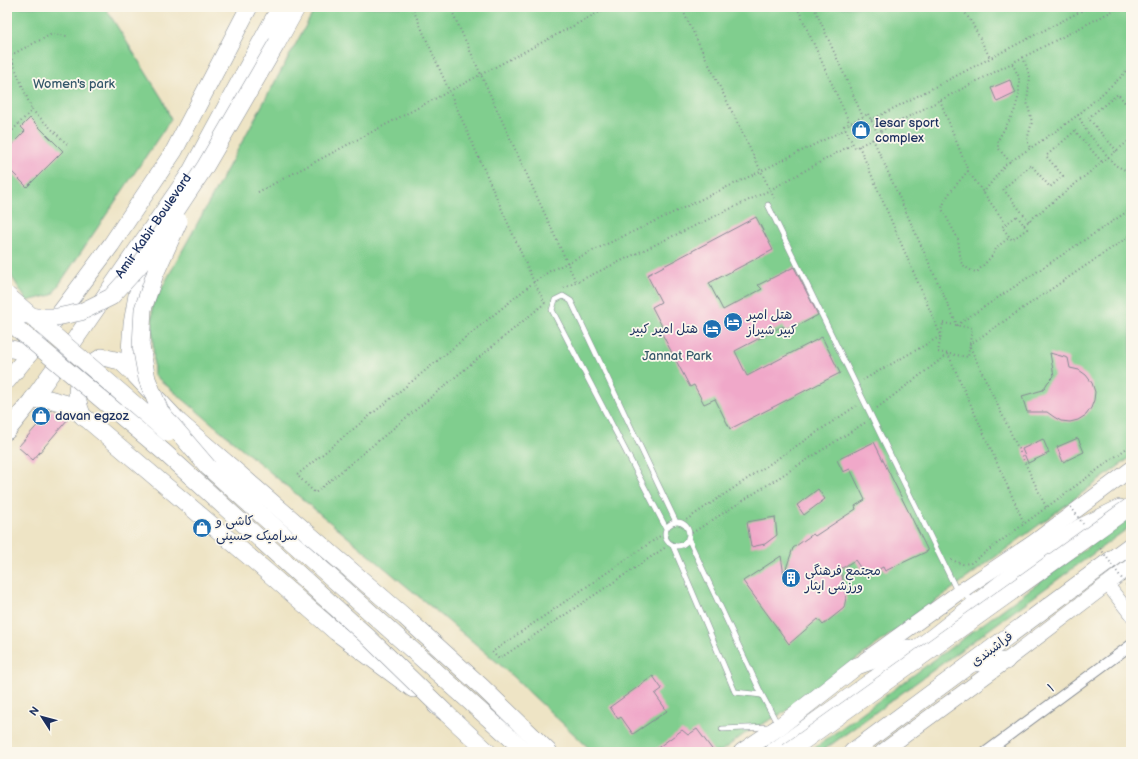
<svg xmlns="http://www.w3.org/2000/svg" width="1138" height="759" viewBox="0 0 1138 759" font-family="'Balsamiq Sans','Playpen Sans Arabic',sans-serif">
<rect width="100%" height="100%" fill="#fbf7ec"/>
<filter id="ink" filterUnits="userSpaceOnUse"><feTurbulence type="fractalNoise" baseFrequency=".025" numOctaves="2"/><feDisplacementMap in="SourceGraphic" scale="8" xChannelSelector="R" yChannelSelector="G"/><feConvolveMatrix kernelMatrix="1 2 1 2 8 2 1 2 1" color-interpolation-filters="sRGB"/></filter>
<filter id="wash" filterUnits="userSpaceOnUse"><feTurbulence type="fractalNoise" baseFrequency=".012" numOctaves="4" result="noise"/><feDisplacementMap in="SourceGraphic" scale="16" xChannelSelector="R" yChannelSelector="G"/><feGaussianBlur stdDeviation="0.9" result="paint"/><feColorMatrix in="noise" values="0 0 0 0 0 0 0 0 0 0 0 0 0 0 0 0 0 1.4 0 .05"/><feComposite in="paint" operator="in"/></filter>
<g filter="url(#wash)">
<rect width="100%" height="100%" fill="#eee4c5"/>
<path fill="#80ce8e" stroke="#4e7e76" d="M 7,7 L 105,7 L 163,100 L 171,119 L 52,295 L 27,301 L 7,269 Z
M 316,7 L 1131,7 L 1131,457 L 785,712 L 747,732 L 720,752 L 593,752 L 497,662 L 154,375 L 152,306 Z
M 1131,515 L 1131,526 L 821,752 L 809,752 Z"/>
<g id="blocks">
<path fill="#f0a8c9" d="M 1010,80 L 1016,93 L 997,102 L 991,88 Z
M 30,118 L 63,151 L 27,187 L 7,167 L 7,149 L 25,131 L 21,127 Z
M 756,217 L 773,250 L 709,283 L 723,310 L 762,289 L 758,285 L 794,267 L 818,315 L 786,332 L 783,326 L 735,351 L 747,376 L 822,337 L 840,373 L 730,429 L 715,399 L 704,404 L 694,385 L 690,387 L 661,332 L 664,330 L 652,307 L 661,302 L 647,275 Z
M 1050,353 L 1068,358 L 1070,368 L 1079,370 L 1086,375 L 1092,383 L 1095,392 L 1094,400 L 1091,408 L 1086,415 L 1078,420 L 1070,422 L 1061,421 L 1054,417 L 1047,412 L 1027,412 L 1022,396 L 1043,390 L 1048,382 L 1054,376 Z
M 51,410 L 61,413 L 68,419 L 33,460 L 18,447 Z
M 1078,438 L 1084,452 L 1063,462 L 1057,447 Z
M 1043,439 L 1049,453 L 1028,463 L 1022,449 Z
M 874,442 L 928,551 L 885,571 L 883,567 L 866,576 L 855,560 L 839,570 L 842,575 L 846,598 L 844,608 L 823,625 L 818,619 L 789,644 L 743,581 L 781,556 L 784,575 L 793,548 L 813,534 L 815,536 L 856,509 L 855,506 L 865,500 L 850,469 L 843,472 L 837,460 Z
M 818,489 L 825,499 L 804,515 L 797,505 Z
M 775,517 L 777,535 L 765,544 L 751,547 L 747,522 Z
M 653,676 L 662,689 L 655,694 L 667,711 L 633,734 L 621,717 L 618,719 L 610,707 Z
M 697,729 L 714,752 L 652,752 L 682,730 L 688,735 Z"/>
</g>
</g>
<g filter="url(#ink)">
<use href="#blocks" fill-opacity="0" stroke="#848a92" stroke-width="1"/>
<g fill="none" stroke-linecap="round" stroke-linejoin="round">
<g stroke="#848a92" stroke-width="6">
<path id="service" d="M 768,205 L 958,593 L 974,600
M665 534a12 12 0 1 1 24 0a12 12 0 1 1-24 0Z
M 666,528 L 552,310 L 555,300 L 563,296 L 571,301 L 676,522
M 688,538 L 762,695 L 778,725
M 673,546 L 735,692 L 762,695
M 722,729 L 769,727"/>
</g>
<g stroke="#848a92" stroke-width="12">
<path id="minor" d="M 986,752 L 1131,645"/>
</g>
<g stroke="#848a92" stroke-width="14">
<path id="tertiary" d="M 1107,584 L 1131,615"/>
</g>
<g stroke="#848a92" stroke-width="16">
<path id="secondary" d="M 865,660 L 958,593 L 1034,542 L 1131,469
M 882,752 L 1006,661 L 1131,566"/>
</g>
<g stroke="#848a92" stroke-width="18">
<g id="primary">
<path d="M 277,43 L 297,7"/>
<path d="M 177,200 L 190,173"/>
<path d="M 153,253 L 145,270 L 137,295 L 132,324 L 130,351 L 134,374 L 179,422 L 405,617 L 483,688 L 549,752"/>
<path d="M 7,348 L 30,353"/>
<path d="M 7,381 L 30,353 L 111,245 L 174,151 L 249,7"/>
<path d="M 32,400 L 49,399 L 67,404 L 88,420 L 266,571 L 336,632 L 413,689"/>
<path d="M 83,417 C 71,389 77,372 102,357 L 120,361 L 134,374"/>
<path id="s1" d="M 7,431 L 32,400 L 67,351 L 190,173 L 280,7"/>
<path d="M 208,467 L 526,752"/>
<path d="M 974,663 L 1006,661"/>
<path d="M 436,706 L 447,714 L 488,752"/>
<path d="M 742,752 L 779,727 L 857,666 L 908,648"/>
<path d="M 773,752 L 929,640 L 1031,560 L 1079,528 L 1120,508"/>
<path d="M 852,752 L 1131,545"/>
</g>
</g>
<path stroke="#848a92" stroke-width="2" stroke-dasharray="1 3" stroke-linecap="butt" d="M 412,7 L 534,282 L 545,303
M 450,7 L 576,282
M 681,7 L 774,198
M 797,7 L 850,124
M 814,7 L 863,117
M 961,7 L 972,23 L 990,58
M 7,48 L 32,110
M 7,57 L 52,34 L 67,36
M 1023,57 L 1030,77 L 1027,102 L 1032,122 L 1027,140 L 1030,148
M 940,100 L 968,171 L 1006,224
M 868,114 L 879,136 L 855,148 L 844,126 Z
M 1078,115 L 1087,132 L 1115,165 L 1131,173
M 871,120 L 1089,7
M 877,133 L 1120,7
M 7,136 L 32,110 L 67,144
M 873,139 L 957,325 L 1131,209
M 859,146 L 941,336 L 863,380
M 1117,151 L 1088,118 L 1118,94 L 1131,110
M 1010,162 L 998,148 L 998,140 L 1014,112 L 1019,95 L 1019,77 L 1012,63
M 968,171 C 959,182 945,195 942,209 L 958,239 L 961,262 L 965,267 L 972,271 L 977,272 L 992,256 L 997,247 L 1010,237
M 258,192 L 609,7
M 983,193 L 1005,165 L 1056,131 L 1078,115 L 1121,77 L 1131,65
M 1017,216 L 1027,229 L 1012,240 L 1002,227 Z
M 1029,221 L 1003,189 L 1031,165 L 1050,187 L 1063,176 L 1046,156 L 1075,131 L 1102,162
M 1024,225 L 1131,139
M 564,288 L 770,190 L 853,144
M 545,303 L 315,493 L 297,475 L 534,282 L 550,271 L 761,171 L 846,129
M 943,323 L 972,328 L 968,357 L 938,352 Z
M 877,408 L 948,354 L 1024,523
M 1046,507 L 969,345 L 1131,235
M 683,522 L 856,406
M 692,533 L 866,422
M 663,534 L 492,652 L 499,659 L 666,547
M 951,560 L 963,564 L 971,563 L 1131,445"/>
<use href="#service" stroke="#fff" stroke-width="5"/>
<use href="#minor" stroke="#fff" stroke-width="10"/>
<use href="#tertiary" stroke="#fff" stroke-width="13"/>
<use href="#secondary" stroke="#fff" stroke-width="15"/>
<use href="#primary" stroke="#fff" stroke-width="17"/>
<g stroke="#848a92" stroke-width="18" stroke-linecap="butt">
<path id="primary-bridge" d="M 179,221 L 155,274 L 143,309 L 141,346 L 147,379 L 160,411 L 208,467
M 7,295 L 168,433
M 7,309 L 16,313 L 37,317 L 57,317 L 81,312 L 111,297 L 140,265 L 205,167 L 277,43
M 7,320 L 164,452 L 368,637 L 447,714
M 788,752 L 1131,506"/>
</g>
<path stroke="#848a92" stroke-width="2" stroke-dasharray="1 3" stroke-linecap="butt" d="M 1071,507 L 1083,524
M 1098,545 L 1127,586"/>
<use href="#primary-bridge" stroke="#fff" stroke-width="17"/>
</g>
</g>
<defs>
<g id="shop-disc" transform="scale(1)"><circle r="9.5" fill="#1f6fb2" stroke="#fbf7ec"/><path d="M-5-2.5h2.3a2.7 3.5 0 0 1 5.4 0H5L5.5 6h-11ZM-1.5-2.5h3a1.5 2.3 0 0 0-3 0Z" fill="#fff"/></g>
<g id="hotel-disc" transform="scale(1)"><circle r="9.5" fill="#1f6fb2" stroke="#fbf7ec"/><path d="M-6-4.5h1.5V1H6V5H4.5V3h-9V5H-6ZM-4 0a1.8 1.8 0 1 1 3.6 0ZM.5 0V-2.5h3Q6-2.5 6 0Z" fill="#fff"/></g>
<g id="building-disc" transform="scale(1)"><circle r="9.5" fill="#1f6fb2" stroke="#fbf7ec"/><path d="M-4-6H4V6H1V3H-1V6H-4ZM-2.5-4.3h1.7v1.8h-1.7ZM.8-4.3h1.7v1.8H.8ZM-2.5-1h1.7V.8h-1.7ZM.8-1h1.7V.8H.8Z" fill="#fff"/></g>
</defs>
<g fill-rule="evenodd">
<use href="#shop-disc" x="861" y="130"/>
<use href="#hotel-disc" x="733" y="322"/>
<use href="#hotel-disc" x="712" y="329"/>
<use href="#shop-disc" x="41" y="416"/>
<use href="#shop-disc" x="202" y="528"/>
<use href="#building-disc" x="791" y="578"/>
</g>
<g text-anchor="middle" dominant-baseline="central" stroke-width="3.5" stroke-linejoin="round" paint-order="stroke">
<g font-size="13" fill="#34576a" stroke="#fbf7ec">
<text x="74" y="84">Women's park</text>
<text x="677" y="356">Jannat Park</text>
</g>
<g font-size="13" fill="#1b2f5e" stroke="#fbf7ec" text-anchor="start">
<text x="875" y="123">Iesar sport<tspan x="875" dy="15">complex</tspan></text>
<text x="747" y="315">هتل امیر<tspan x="747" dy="15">کبیر شیراز</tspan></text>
<text x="698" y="329" text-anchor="end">هتل امیر کبیر</text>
<text x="55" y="416">davan egzoz</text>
<text x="216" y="521">کاشی و<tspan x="216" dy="15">سرامیک حسینی</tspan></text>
<text x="805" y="571">مجتمع فرهنگی<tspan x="805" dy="15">ورزشی ایثار</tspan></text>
</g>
<g font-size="13" fill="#1b2f5e" stroke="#fbf7ec">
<text stroke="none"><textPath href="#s1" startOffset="252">Amir Kabir Boulevard</textPath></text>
<text transform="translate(992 649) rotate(-37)">فراشبندی</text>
<text transform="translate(1051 688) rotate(-36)">۱</text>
</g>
</g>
<rect width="1138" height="759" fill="none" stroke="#fbf7ec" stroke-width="24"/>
<g transform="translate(42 717) rotate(306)" stroke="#fbf7ec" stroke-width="3" paint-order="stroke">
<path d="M0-3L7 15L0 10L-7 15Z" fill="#1b2f5e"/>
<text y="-6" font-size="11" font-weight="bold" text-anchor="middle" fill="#1b2f5e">N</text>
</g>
</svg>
